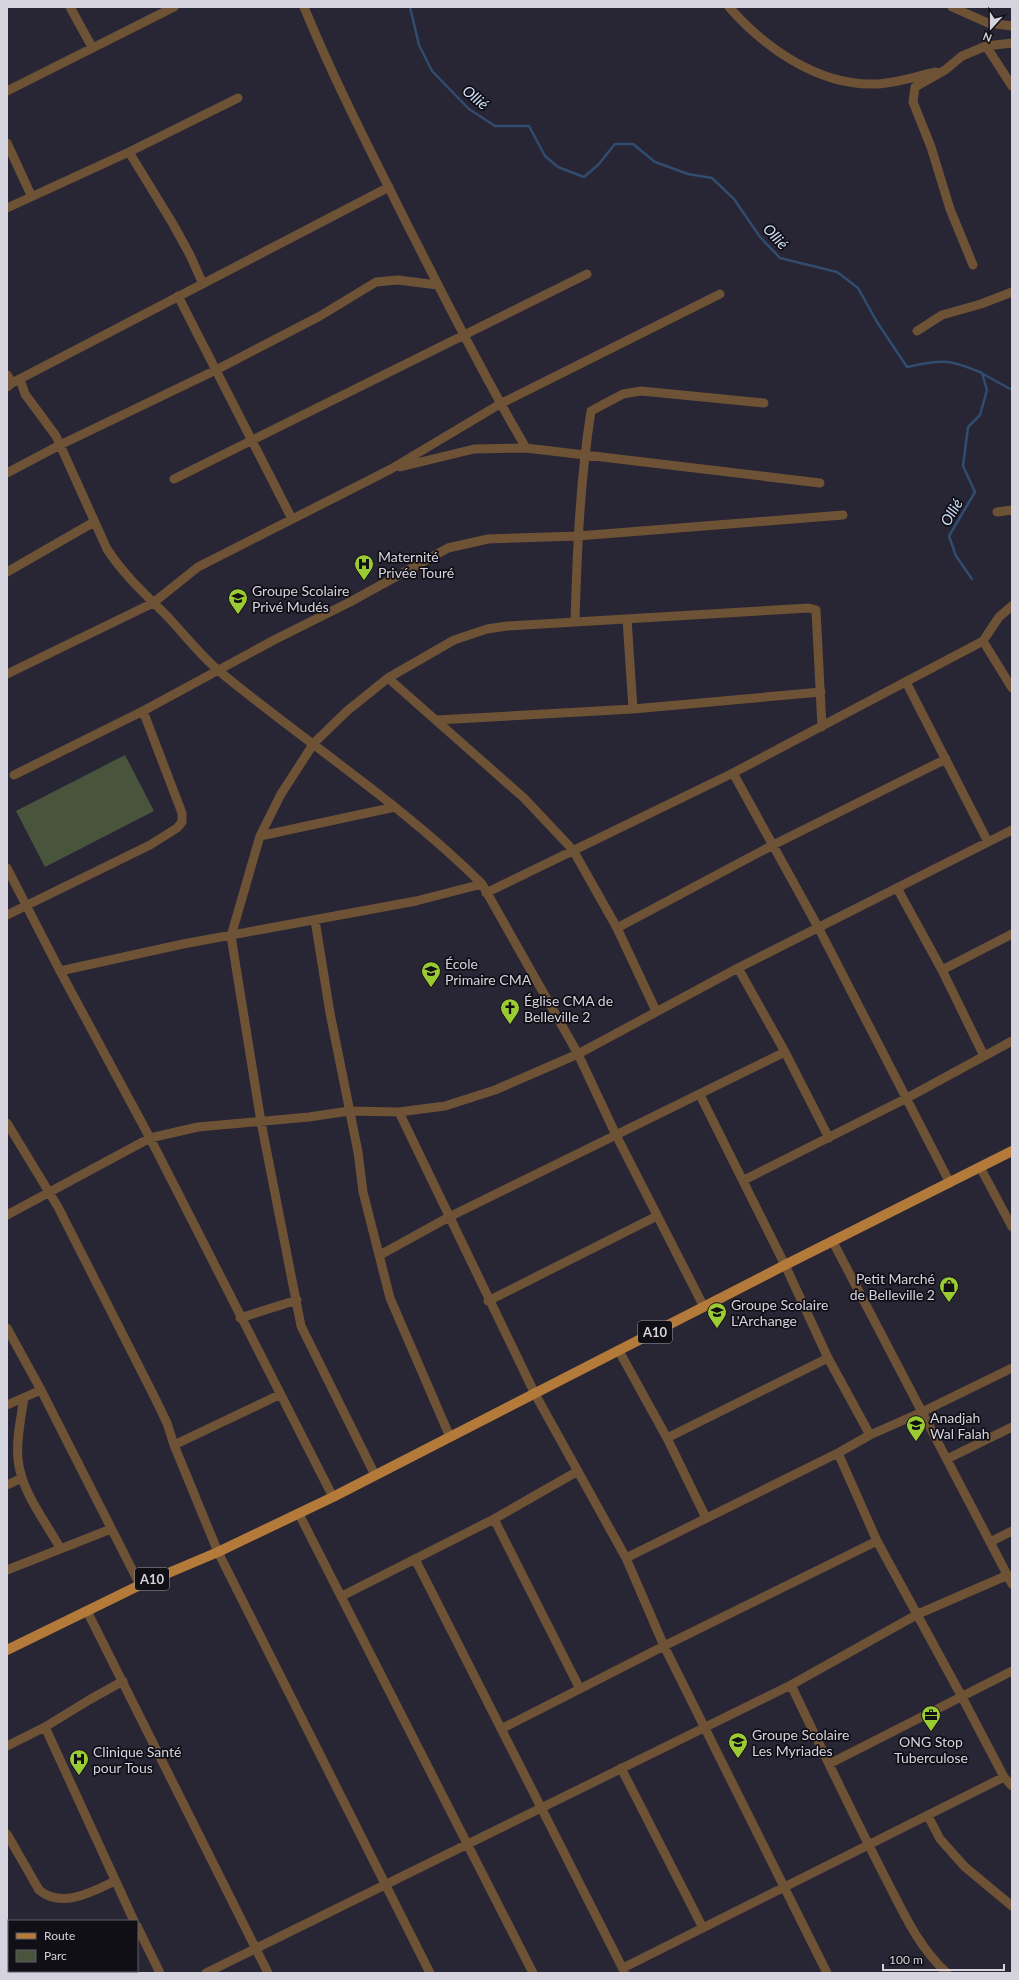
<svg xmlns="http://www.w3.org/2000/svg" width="1019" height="1980" viewBox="0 0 1019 1980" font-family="Lato,sans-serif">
<rect width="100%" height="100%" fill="#282535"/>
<path fill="#49543d" d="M 125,755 L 154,811 L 45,867 L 16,811 Z"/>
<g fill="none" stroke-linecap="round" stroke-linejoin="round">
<path stroke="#304c6e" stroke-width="2.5" d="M 410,7 L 419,45 L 432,71 L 469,109 L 495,126 L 529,126 L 545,156 L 558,167 L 584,177 L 598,165 L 615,144 L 633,144 L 655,162 L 688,174 L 712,178 L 734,199 L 760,237 L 780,258 L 837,272 L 858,288 L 877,322 L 907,367 C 942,359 949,359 982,373 L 987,390 L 980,415 L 968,427 L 963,466 L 975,492 L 949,536 L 956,556 L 972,579
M 983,374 L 1012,390
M 7,1924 L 9,1931
M 22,1971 L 22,1973"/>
<path stroke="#6e5235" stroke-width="9" d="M 70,7 L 92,47
M 304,7 C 334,80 370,150 405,220 C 444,297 483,374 526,448
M 729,7 C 764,47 817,85 873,84 C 894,84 916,76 936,72
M 952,7 L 988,23 L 1012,26
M 986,46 L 1012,86
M 7,91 L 174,7
M 7,143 L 31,195
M 129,152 L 173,224 L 190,255 L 203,284
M 7,208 L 129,152 L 238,98
M 973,265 L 950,209 L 931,147 L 913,102 L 915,87 L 945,70 L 962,56 L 986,46 L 1012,43
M 178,296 L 292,519
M 917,331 L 942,315 L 981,304 L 1012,292
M 7,375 L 12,383 L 7,387
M 20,379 L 25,394 L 56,436 L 107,549 C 123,574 146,595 167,616 C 184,634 200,655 219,671 C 306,743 402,804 482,884 L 578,1054 L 616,1135 L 704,1307
M 12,383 L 389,187
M 400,467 L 474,449 L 526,448 L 820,483
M 7,473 L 60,445 L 216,370 L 320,316 L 376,282 L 398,280 L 438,285
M 174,479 L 587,274
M 997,512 L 1012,510
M 7,572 L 94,522
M 627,619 L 633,709
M 575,622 C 577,551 580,481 591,411 L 623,394 L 641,391 L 764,403
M 983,641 L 1012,688
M 7,674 L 153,603 L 198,567 L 391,469 L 500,404 L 720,294
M 388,678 L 524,798 L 573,850 L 617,928 L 656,1011
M 906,682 L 988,842
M 437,720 L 633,709 L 821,692
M 733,773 L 818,927 L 950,1183
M 14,775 L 143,711 L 274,640 L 350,602 L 448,548 L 488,539 L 578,536 L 843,515
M 260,836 L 395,807
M 7,868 L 60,971 L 150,1138 L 333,1497
M 897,888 L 942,970 L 984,1056
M 486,893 L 733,773 L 983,641 L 999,617 L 1012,606
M 7,915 L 150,845 L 177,828 L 182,822 L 182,813 L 143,711
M 315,920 L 330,1013 L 358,1152 L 363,1192 L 390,1298 L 450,1437
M 617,928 L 771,846 L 946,759
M 738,968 L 785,1052 L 829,1138
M 942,970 L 1012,934
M 60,971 L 183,944 L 416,901 L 482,884
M 700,1095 L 785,1265 L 828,1358 L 870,1435
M 399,1112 L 535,1394 L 626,1558 L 664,1646 L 827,1973
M 7,1123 L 58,1207 L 154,1396 L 167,1423 L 174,1445 L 218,1552 L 430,1973
M 980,1167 L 1012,1227
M 744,1180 L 907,1098 L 1012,1041
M 7,1215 L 150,1138 L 198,1127 L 309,1117 L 349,1111 L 399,1112 L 445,1106 L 495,1090 L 578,1054 L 738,968 L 1012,830
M 833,1242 L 1012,1584
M 380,1255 L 449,1217 L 785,1052
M 488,1301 L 657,1216
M 240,1318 L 297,1300
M 7,1328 L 41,1390 L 140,1585
M 619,1351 L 667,1438 L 706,1518
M 24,1398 C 21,1418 16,1439 18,1459 C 21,1492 45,1520 60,1548
M 7,1405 L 41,1390
M 667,1438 L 828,1358
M 174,1445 L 279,1395
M 838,1453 L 877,1541 L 962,1697 L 1004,1777 L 1012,1786
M 947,1459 L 1012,1427
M 375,1475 L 301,1326 L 261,1122 L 231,936 L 260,836 L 281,794 L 314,743 L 347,711 L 388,678 L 454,640 L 487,629 L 507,626 L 809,608 L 816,610 L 822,727
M 7,1485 L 22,1478
M 299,1514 L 533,1973
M 494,1519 L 580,1689
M 990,1542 L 1012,1531
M 626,1558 L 838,1453 L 870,1435 L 922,1412 L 1012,1368
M 415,1559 L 625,1973
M 7,1570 L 111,1529
M 342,1596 L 494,1519 L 578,1471
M 87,1611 L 268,1973
M 791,1685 C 822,1750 853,1815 886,1879 C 903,1912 919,1948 947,1973
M 45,1727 L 134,1921
M 501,1729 L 664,1646 L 877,1541
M 7,1746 L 45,1727 L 89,1700 L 123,1681
M 829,1764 L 1012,1671
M 621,1768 L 703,1928
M 928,1816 L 940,1839 L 965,1867 L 1012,1906
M 7,1834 L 39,1890 C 62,1909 92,1892 115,1881
M 137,1926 L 160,1973
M 623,1968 L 1004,1777
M 206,1973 L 791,1685 L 918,1614 L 1008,1575"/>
<path stroke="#b37a3a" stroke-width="10" d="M 7,1650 L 140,1585 L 218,1552 L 333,1497 L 785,1265 L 1012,1151"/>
</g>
<defs>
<g id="hospital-pin" transform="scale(1)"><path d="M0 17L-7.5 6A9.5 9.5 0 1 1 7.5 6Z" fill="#9bcb33" stroke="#110f16"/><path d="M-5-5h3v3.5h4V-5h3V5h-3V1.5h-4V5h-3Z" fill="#111"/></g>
<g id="school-pin" transform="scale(1)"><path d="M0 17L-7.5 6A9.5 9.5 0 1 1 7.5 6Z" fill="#9bcb33" stroke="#110f16"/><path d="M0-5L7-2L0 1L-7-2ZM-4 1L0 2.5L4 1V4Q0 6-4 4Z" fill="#111"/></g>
<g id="church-pin" transform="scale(1)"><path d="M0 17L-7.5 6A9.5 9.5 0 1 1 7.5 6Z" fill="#9bcb33" stroke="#110f16"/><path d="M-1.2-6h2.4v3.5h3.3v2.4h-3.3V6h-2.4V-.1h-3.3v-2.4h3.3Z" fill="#111"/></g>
<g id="shop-pin" transform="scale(1)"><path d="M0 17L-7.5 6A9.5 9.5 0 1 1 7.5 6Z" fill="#9bcb33" stroke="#110f16"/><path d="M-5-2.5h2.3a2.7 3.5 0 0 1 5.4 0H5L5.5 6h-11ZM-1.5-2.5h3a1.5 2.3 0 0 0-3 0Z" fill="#111"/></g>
<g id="office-pin" transform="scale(1)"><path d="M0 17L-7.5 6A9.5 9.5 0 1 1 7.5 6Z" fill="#9bcb33" stroke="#110f16"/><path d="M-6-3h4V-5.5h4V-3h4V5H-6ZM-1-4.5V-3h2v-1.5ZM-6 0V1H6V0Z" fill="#111"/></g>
</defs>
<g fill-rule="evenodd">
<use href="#hospital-pin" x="364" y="564"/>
<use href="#school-pin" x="238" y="598"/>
<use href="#school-pin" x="431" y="971"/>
<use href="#church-pin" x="510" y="1008"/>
<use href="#shop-pin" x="949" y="1286"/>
<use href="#school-pin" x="717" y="1312"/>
<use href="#school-pin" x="916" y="1425"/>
<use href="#office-pin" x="931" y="1715"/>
<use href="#school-pin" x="738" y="1742"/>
<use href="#hospital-pin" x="79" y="1759"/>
</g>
<g text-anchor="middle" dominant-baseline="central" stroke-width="3.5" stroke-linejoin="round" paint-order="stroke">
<g fill="#110f16" stroke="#9a98a2" stroke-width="1">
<rect x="638" y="1321" width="34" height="22" rx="3"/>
<rect x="135" y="1568" width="34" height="22" rx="3"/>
</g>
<g font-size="13" font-weight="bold" fill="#d5d3de">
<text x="655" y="1332">A10</text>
<text x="152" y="1579">A10</text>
</g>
<g font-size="14" fill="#d5d3de" stroke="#110f16" text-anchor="start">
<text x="378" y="556">Maternité<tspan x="378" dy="16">Privée Touré</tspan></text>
<text x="252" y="590">Groupe Scolaire<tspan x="252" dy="16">Privé Mudés</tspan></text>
<text x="445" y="963">École<tspan x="445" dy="16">Primaire CMA</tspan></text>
<text x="524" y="1000">Église CMA de<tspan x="524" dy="16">Belleville 2</tspan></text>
<text x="935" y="1278" text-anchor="end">Petit Marché<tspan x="935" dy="16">de Belleville 2</tspan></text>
<text x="731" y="1304">Groupe Scolaire<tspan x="731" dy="16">L'Archange</tspan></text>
<text x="930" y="1417">Anadjah<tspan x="930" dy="16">Wal Falah</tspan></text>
<text x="752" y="1734">Groupe Scolaire<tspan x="752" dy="16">Les Myriades</tspan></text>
<text x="931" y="1741" text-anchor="middle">ONG Stop<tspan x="931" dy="16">Tuberculose</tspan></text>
<text x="93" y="1751">Clinique Santé<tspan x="93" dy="16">pour Tous</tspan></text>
</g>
<g font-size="15" font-style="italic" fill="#cde0f8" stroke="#110f16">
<text transform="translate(476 97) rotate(40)">Ollié</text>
<text transform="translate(776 236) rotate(47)">Ollié</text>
<text transform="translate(951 512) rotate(-60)">Ollié</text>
</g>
</g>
<rect width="1019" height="1980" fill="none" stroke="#d5d3de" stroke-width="16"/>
<rect x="8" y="1920" width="130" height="52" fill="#110f16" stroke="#5f5d66"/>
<rect x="16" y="1933" width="20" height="6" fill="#b37a3a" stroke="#5f5d66"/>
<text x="44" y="1940" font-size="12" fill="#d5d3de">Route</text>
<rect x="16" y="1950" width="20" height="12" fill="#49543d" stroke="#5f5d66"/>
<text x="44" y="1960" font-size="12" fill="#d5d3de">Parc</text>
<g transform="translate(991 28) rotate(201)" stroke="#110f16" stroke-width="3" paint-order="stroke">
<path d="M0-3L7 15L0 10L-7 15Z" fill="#d5d3de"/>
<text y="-6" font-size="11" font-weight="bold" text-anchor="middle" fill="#d5d3de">N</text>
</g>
<path d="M883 1964v6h121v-6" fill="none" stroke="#d5d3de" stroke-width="2"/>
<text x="889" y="1964" font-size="12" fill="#d5d3de" stroke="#110f16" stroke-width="3" paint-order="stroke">100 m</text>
</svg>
